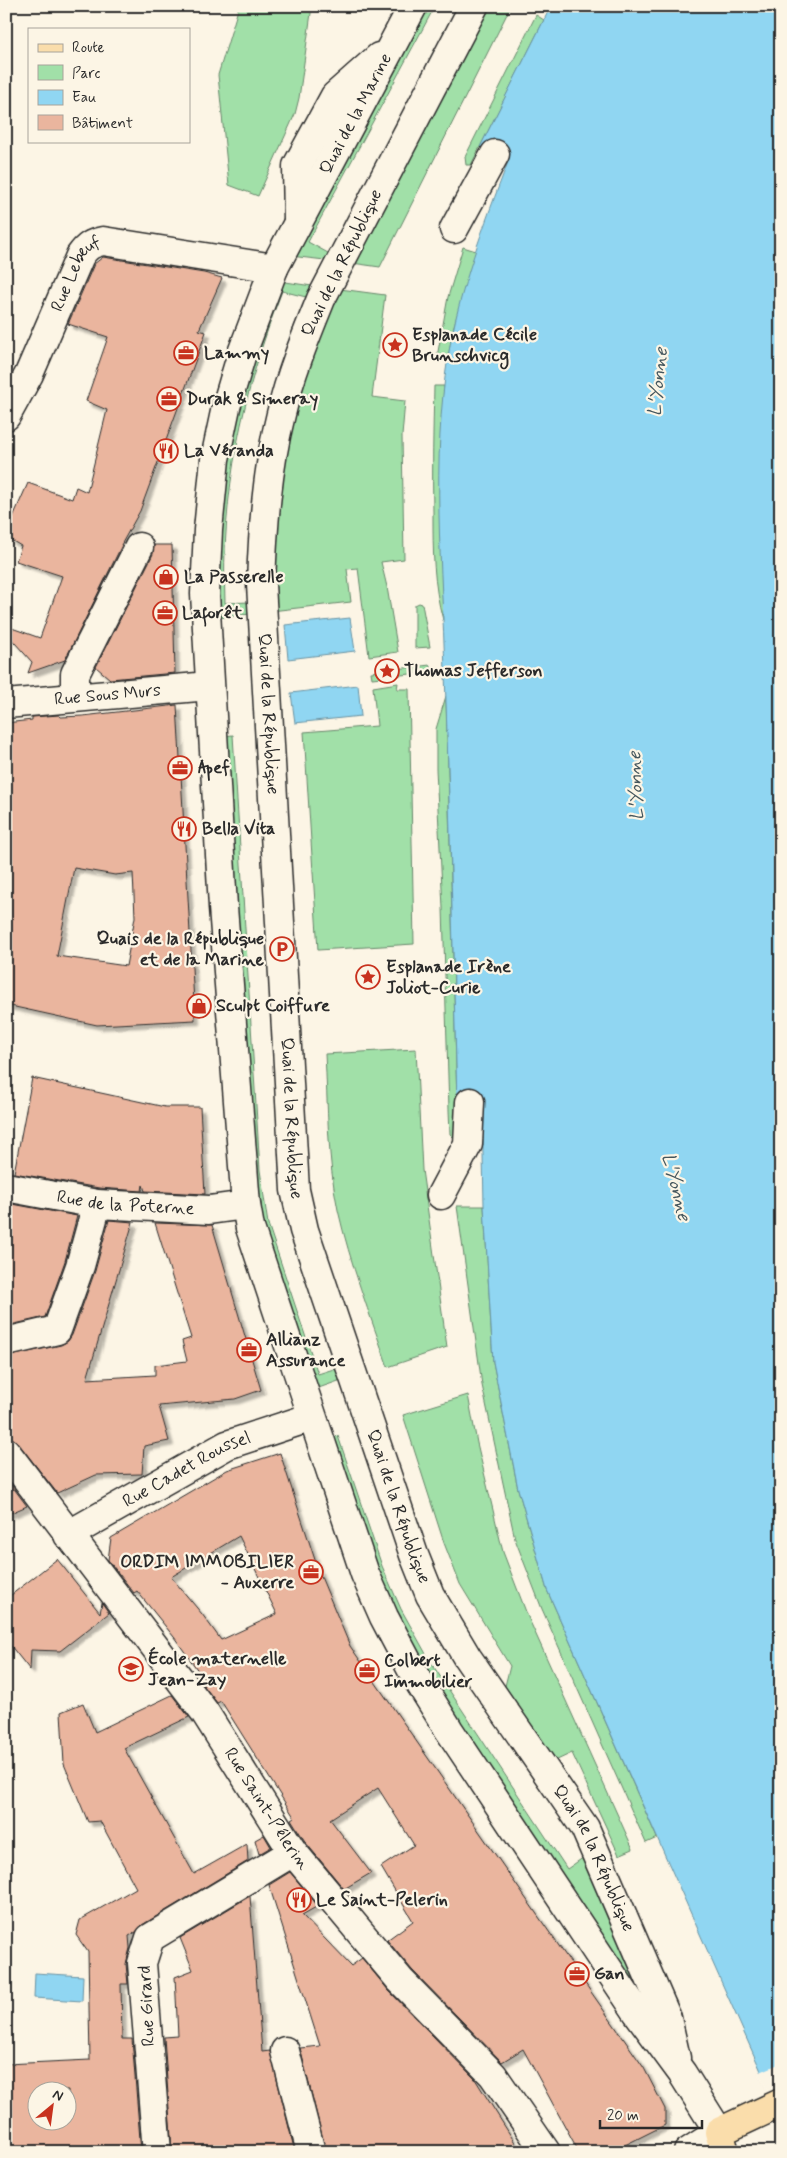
<svg xmlns="http://www.w3.org/2000/svg" width="787" height="2158" viewBox="0 0 787 2158" font-family="Mynerve,sans-serif">
<defs>
<filter id="shadow"><feDropShadow dx="4.5" dy="4.5" stdDeviation="1" flood-color="#0004"/></filter>
</defs>
<rect width="100%" height="100%" fill="#fcf5e5"/>
<filter id="ink" filterUnits="userSpaceOnUse"><feTurbulence type="fractalNoise" baseFrequency=".02" numOctaves="2"/><feDisplacementMap in="SourceGraphic" scale="10" xChannelSelector="R" yChannelSelector="G"/><feConvolveMatrix kernelMatrix="1 2 1 2 8 2 1 2 1" color-interpolation-filters="sRGB"/></filter>
<g filter="url(#ink)">
<path fill="#a1e0a8" stroke="#66866a" d="M 239,6 L 312,6 L 299,98 L 295,114 L 258,196 L 229,185 L 218,75 Z
M 424,6 L 435,6 L 308,242 L 328,253 L 325,260 L 290,256 Z
M 487,6 L 511,6 L 380,267 L 352,263 Z
M 536,15 L 544,20 L 471,165 L 466,165 L 465,157 Z
M 463,247 L 476,251 L 453,329 L 448,358 L 437,357 L 448,297 Z
M 279,281 L 312,286 L 306,297 L 282,291 C 242,393 221,494 225,603 L 249,602 L 250,614 L 217,618 L 218,525 L 235,410 Z
M 340,289 L 385,295 L 372,397 L 405,401 L 402,436 L 404,559 L 381,562 L 387,587 L 398,652 L 369,656 L 358,568 L 347,569 L 351,602 L 271,611 L 271,537 L 285,436 L 316,339 Z
M 434,386 L 444,386 L 440,485 L 443,620 C 433,584 433,551 433,513 C 432,471 433,429 434,386 Z
M 419,603 L 422,604 L 430,647 L 415,648 L 415,605 Z
M 430,665 L 430,672 L 372,678 L 371,672 Z
M 398,683 L 397,689 L 409,689 L 414,944 L 318,950 L 304,732 L 377,726 L 373,687 Z
M 446,696 L 457,1102 L 457,1133 L 453,1137 L 450,1134 L 449,1110 L 443,908 L 436,769 L 436,729 Z
M 233,735 L 260,1170 L 268,1224 L 318,1374 L 343,1366 L 347,1378 L 313,1390 L 259,1226 L 223,736 Z
M 416,1049 L 422,1170 L 447,1347 L 388,1367 C 370,1315 350,1263 338,1210 C 327,1159 328,1105 325,1054 Z
M 457,1206 L 484,1206 L 493,1362 L 518,1489 L 547,1590 L 657,1838 L 646,1843 L 542,1609 L 515,1539 L 482,1385 Z
M 468,1395 L 477,1443 L 503,1552 L 528,1617 L 633,1849 L 619,1855 L 572,1753 L 555,1761 L 505,1686 L 510,1666 L 460,1584 L 444,1543 L 403,1415 Z
M 338,1436 L 382,1566 L 401,1609 L 430,1661 L 567,1869 L 587,1855 L 650,1999 L 644,2003 L 421,1667 L 392,1613 L 328,1439 Z"/>
<path fill="#90d6f2" stroke="#6892a2" d="M 551,6 L 781,6 L 781,2116 L 547,1590 L 518,1489 L 493,1362 L 484,1206 L 482,1102 L 457,1102 C 453,958 450,815 445,672 C 442,568 431,460 448,357 C 459,290 484,225 508,162 L 480,147 Z
M 350,618 L 355,651 L 288,659 L 285,625 Z
M 358,685 L 361,716 L 295,723 L 291,693 Z
M 35,1973 L 83,1976 L 82,2001 L 34,1998 Z"/>
<path fill="#fcf5e5" d="M 781,2063 L 781,2119 L 758,2073 Z"/>
<path fill="#eab59e" stroke="#2b2b2b" fill-rule="evenodd" filter="url(#shadow)" d="M 103,257 L 204,273 L 222,278 L 199,330 L 206,332 L 140,511 L 121,545 L 122,545 L 65,660 L 28,673 L 32,662 L 6,633 L 6,626 L 40,638 L 62,576 L 16,561 L 21,546 L 6,537 L 6,533 L 28,483 L 72,499 L 76,487 L 87,492 L 107,410 L 86,401 L 108,337 L 68,324 L 94,264 Z
M 154,545 L 172,545 L 175,673 L 110,679 L 96,667 L 153,554 Z
M 177,705 L 195,1020 L 97,1025 L 6,1005 L 6,723 L 32,720 L 32,717 L 59,715 L 61,717 L 83,716 ZM 74,868 L 115,875 L 133,873 L 135,917 L 126,966 L 57,956 Z
M 32,1078 L 165,1107 L 200,1107 L 205,1194 L 145,1191 L 143,1185 L 142,1191 L 99,1188 L 14,1173 Z
M 7,1203 L 77,1216 L 65,1261 L 45,1317 L 6,1326 Z
M 109,1220 L 133,1222 L 87,1379 L 155,1375 L 155,1365 L 187,1361 L 182,1341 L 191,1338 L 155,1223 L 212,1225 L 261,1390 L 235,1399 L 159,1406 L 169,1441 L 144,1446 L 142,1474 L 96,1475 L 57,1493 L 18,1443 L 12,1438 L 6,1437 L 6,1357 L 61,1345 L 68,1341 L 72,1335 L 95,1271 Z
M 280,1453 L 319,1572 L 350,1646 L 644,2068 L 665,2109 L 665,2125 L 611,2152 L 579,2152 L 523,2049 L 502,2062 L 412,1970 L 387,1940 L 413,1921 L 381,1867 L 414,1845 L 378,1788 L 330,1819 L 371,1873 L 344,1889 L 306,1843 L 291,1819 L 294,1817 L 221,1701 L 217,1703 L 200,1681 L 204,1679 L 174,1637 L 137,1591 L 134,1593 L 108,1560 L 111,1538 L 227,1470 ZM 239,1536 L 277,1614 L 221,1640 L 202,1614 L 171,1577 Z
M 6,1478 L 27,1506 L 6,1515 Z
M 57,1559 L 100,1613 L 102,1603 L 109,1613 L 60,1651 L 31,1650 L 30,1670 L 6,1640 L 6,1599 Z
M 172,1695 L 189,1717 L 124,1748 L 194,1874 L 247,1844 L 248,1861 L 142,1925 L 136,1932 L 129,1936 L 130,1948 L 126,1964 L 128,1984 L 121,1984 L 122,2039 L 132,2039 L 141,2152 L 6,2152 L 6,2064 L 90,2060 L 88,1952 L 76,1935 L 80,1920 L 136,1888 L 100,1821 L 88,1822 L 64,1764 L 61,1712 L 83,1703 L 95,1732 ZM 38,2090 L 68,2090 L 68,2120 L 38,2120 Z
M 264,1835 L 271,1847 L 259,1854 L 255,1840 Z
M 290,1872 L 318,1906 L 302,1915 L 351,1966 L 362,1958 L 389,1991 L 475,2079 L 521,2152 L 326,2152 L 300,2048 L 320,2046 L 269,1885 Z
M 250,1896 L 262,2052 L 270,2051 L 295,2152 L 172,2152 L 164,2037 L 178,2036 L 175,1977 L 193,1970 L 180,1938 Z"/>
<g fill="none" stroke-linecap="round" stroke-linejoin="round">
<g stroke="#2b2b2b" stroke-width="31">
<g id="minor">
<path d="M 413,6 L 274,268 L 242,353 L 226,407 L 215,459 L 208,530 L 205,594 L 223,907 L 246,1205 L 250,1228 L 295,1364 L 365,1574 L 384,1617 L 413,1672 L 449,1730 L 637,2012 L 682,2073 L 719,2132 L 688,2152"/>
<path id="s1" d="M 474,6 L 321,299 C 306,336 290,375 281,414 C 267,470 263,527 261,584 L 295,1190 L 304,1230 L 414,1555 L 430,1595 L 467,1657 L 585,1828 L 667,2018 L 676,2058"/>
<path d="M 298,220 L 297,166 L 335,96 L 379,57"/>
<path d="M 454,229 L 495,154"/>
<path id="s2" d="M 6,416 L 29,374 L 80,256 C 87,246 92,243 103,241 L 274,268"/>
<path d="M 75,697 L 75,674 L 139,547"/>
<path id="s3" d="M 6,704 L 209,686"/>
<path id="s4" d="M 6,1187 L 97,1204 L 209,1210 L 246,1205"/>
<path d="M 441,1195 L 468,1144 L 470,1102"/>
<path d="M 6,1342 L 57,1330 L 80,1266 L 97,1204"/>
<path id="s5" d="M 6,1452 L 204,1711 L 293,1852 L 400,1980 L 493,2075 L 546,2152"/>
<path id="s6" d="M 68,1535 L 227,1445 L 312,1417"/>
<path d="M 285,2051 L 311,2152"/>
<path d="M 157,2152 L 142,1963 L 150,1938 L 293,1852"/>
</g>
</g>
<g stroke="#2b2b2b" stroke-width="31">
<path id="major" d="M 725,2152 L 719,2132 L 781,2103"/>
</g>
<use href="#minor" stroke="#fcf5e5" stroke-width="28"/>
<use href="#major" stroke="#faddab" stroke-width="28"/>
</g>
</g>
<defs>
<g id="sight-ring" transform="scale(1.25)"><circle r="9.5" fill="#fcf5e5" stroke="#c8321e" stroke-width="1.5"/><path d="M0-6L1.8-2.2L6-1.7L2.9 1.2L3.7 5.4L0 3.3L-3.7 5.4L-2.9 1.2L-6-1.7L-1.8-2.2Z" fill="#c8321e"/></g>
<g id="office-ring" transform="scale(1.25)"><circle r="9.5" fill="#fcf5e5" stroke="#c8321e" stroke-width="1.5"/><path d="M-6-3h4V-5.5h4V-3h4V5H-6ZM-1-4.5V-3h2v-1.5ZM-6 0V1H6V0Z" fill="#c8321e"/></g>
<g id="restaurant-ring" transform="scale(1.25)"><circle r="9.5" fill="#fcf5e5" stroke="#c8321e" stroke-width="1.5"/><path d="M-5-6h1v4h1v-4h1v4h1v-4h1v5L-1.5 .5V6h-2V.5L-5-1ZM5-6V6H3V1.5H1.5Q1.5-4 5-6Z" fill="#c8321e"/></g>
<g id="shop-ring" transform="scale(1.25)"><circle r="9.5" fill="#fcf5e5" stroke="#c8321e" stroke-width="1.5"/><path d="M-5-2.5h2.3a2.7 3.5 0 0 1 5.4 0H5L5.5 6h-11ZM-1.5-2.5h3a1.5 2.3 0 0 0-3 0Z" fill="#c8321e"/></g>
<g id="parking-ring" transform="scale(1.25)"><circle r="9.5" fill="#fcf5e5" stroke="#c8321e" stroke-width="1.5"/><path d="M-3.5-5.5H1a3.5 3.5 0 0 1 0 7H-1V5.5H-3.5ZM-1-3.4V-.6H.8a1.4 1.4 0 0 0 0-2.8Z" fill="#c8321e"/></g>
<g id="school-ring" transform="scale(1.25)"><circle r="9.5" fill="#fcf5e5" stroke="#c8321e" stroke-width="1.5"/><path d="M0-5L7-2L0 1L-7-2ZM-4 1L0 2.5L4 1V4Q0 6-4 4Z" fill="#c8321e"/></g>
</defs>
<g fill-rule="evenodd">
<use href="#sight-ring" x="395" y="345"/>
<use href="#office-ring" x="186" y="353"/>
<use href="#office-ring" x="169" y="399"/>
<use href="#restaurant-ring" x="166" y="451"/>
<use href="#shop-ring" x="166" y="577"/>
<use href="#office-ring" x="165" y="613"/>
<use href="#sight-ring" x="387" y="671"/>
<use href="#office-ring" x="180" y="768"/>
<use href="#restaurant-ring" x="184" y="829"/>
<use href="#parking-ring" x="282" y="949"/>
<use href="#sight-ring" x="368" y="977"/>
<use href="#shop-ring" x="199" y="1006"/>
<use href="#office-ring" x="249" y="1350"/>
<use href="#office-ring" x="311" y="1572"/>
<use href="#school-ring" x="131" y="1669"/>
<use href="#office-ring" x="367" y="1671"/>
<use href="#restaurant-ring" x="299" y="1900"/>
<use href="#office-ring" x="577" y="1974"/>
</g>
<g text-anchor="middle" dominant-baseline="central" stroke-width="4.5" stroke-linejoin="round" paint-order="stroke">
<g font-size="18" fill="#2b2b2b" stroke="#fcf5e5">
<text transform="translate(356 114) rotate(-62)">Quai de la Marine</text>
<text transform="translate(342 263) rotate(-64)">Quai de la République</text>
<text stroke="none"><textPath href="#s2" startOffset="159">Rue Lebeuf</textPath></text>
<text stroke="none"><textPath href="#s3" startOffset="102">Rue Sous Murs</textPath></text>
<text stroke="none"><textPath href="#s1" startOffset="754">Quai de la République</textPath></text>
<text stroke="none"><textPath href="#s1" startOffset="1159">Quai de la République</textPath></text>
<text stroke="none"><textPath href="#s4" startOffset="121">Rue de la Poterne</textPath></text>
<text stroke="none"><textPath href="#s6" startOffset="136">Rue Cadet Roussel</textPath></text>
<text stroke="none"><textPath href="#s1" startOffset="1564">Quai de la République</textPath></text>
<text stroke="none"><textPath href="#s5" startOffset="442">Rue Saint-Pélerin</textPath></text>
<text stroke="none"><textPath href="#s1" startOffset="1969">Quai de la République</textPath></text>
<text transform="translate(147 2006) rotate(-93)">Rue Girard</text>
</g>
<g font-size="18" font-weight="bold" fill="#2b2b2b" stroke="#fcf5e5" text-anchor="start">
<text x="412" y="335">Esplanade Cécile<tspan x="412" dy="21">Brunschvicg</tspan></text>
<text x="204" y="353">Lammy</text>
<text x="186" y="399">Durak &amp; Simeray</text>
<text x="184" y="451">La Véranda</text>
<text x="184" y="577">La Passerelle</text>
<text x="182" y="613">Laforêt</text>
<text x="404" y="671">Thomas Jefferson</text>
<text x="198" y="768">Apef</text>
<text x="202" y="829">Bella Vita</text>
<text x="264" y="939" text-anchor="end">Quais de la République<tspan x="264" dy="21">et de la Marine</tspan></text>
<text x="386" y="967">Esplanade Irène<tspan x="386" dy="21">Joliot-Curie</tspan></text>
<text x="216" y="1006">Sculpt Coiffure</text>
<text x="266" y="1340">Allianz<tspan x="266" dy="21">Assurance</tspan></text>
<text x="294" y="1562" text-anchor="end">ORDIM IMMOBILIER<tspan x="294" dy="21">- Auxerre</tspan></text>
<text x="148" y="1659">École maternelle<tspan x="148" dy="21">Jean-Zay</tspan></text>
<text x="384" y="1661">Colbert<tspan x="384" dy="21">Immobilier</tspan></text>
<text x="316" y="1900">Le Saint-Pelerin</text>
<text x="594" y="1974">Gan</text>
</g>
<g font-size="19" font-style="italic" fill="#44565d" stroke="#fcf5e5">
<text transform="translate(658 382) rotate(-84)">L'Yonne</text>
<text transform="translate(636 786) rotate(-92)">L'Yonne</text>
<text transform="translate(676 1187) rotate(76)">L'Yonne</text>
</g>
</g>
<rect width="787" height="2158" fill="none" stroke="#fcf5e5" stroke-width="25"/>
<rect x="12" y="12" width="762" height="2133" fill="none" stroke="#2b2b2b" stroke-width="2" filter="url(#ink)"/>
<rect x="28" y="28" width="162" height="115" fill="#fcf5e5" stroke="#a8a49b"/>
<rect x="38" y="44" width="25" height="8" fill="#faddab" stroke="#a8a49b"/>
<text x="72" y="52" font-size="15" fill="#2b2b2b">Route</text>
<rect x="38" y="65" width="25" height="15" fill="#a1e0a8" stroke="#a8a49b"/>
<text x="72" y="78" font-size="15" fill="#2b2b2b">Parc</text>
<rect x="38" y="90" width="25" height="15" fill="#90d6f2" stroke="#a8a49b"/>
<text x="72" y="102" font-size="15" fill="#2b2b2b">Eau</text>
<rect x="38" y="115" width="25" height="15" fill="#eab59e" stroke="#a8a49b"/>
<text x="72" y="128" font-size="15" fill="#2b2b2b">Bâtiment</text>
<g transform="translate(52 2106) rotate(29)"><circle r="24" fill="#fcf5e5" stroke="#a8a49b"/>
<path d="M0-4L9 19L0 12L-9 19Z" fill="#c8321e"/>
<text y="-8" font-size="14" font-weight="bold" text-anchor="middle" fill="#2b2b2b">N</text>
</g>
<path d="M600 2120v8h102v-8" fill="none" stroke="#2b2b2b" stroke-width="2.5"/>
<text x="607" y="2120" font-size="15" fill="#2b2b2b" stroke="#fcf5e5" stroke-width="4" paint-order="stroke">20 m</text>
</svg>
